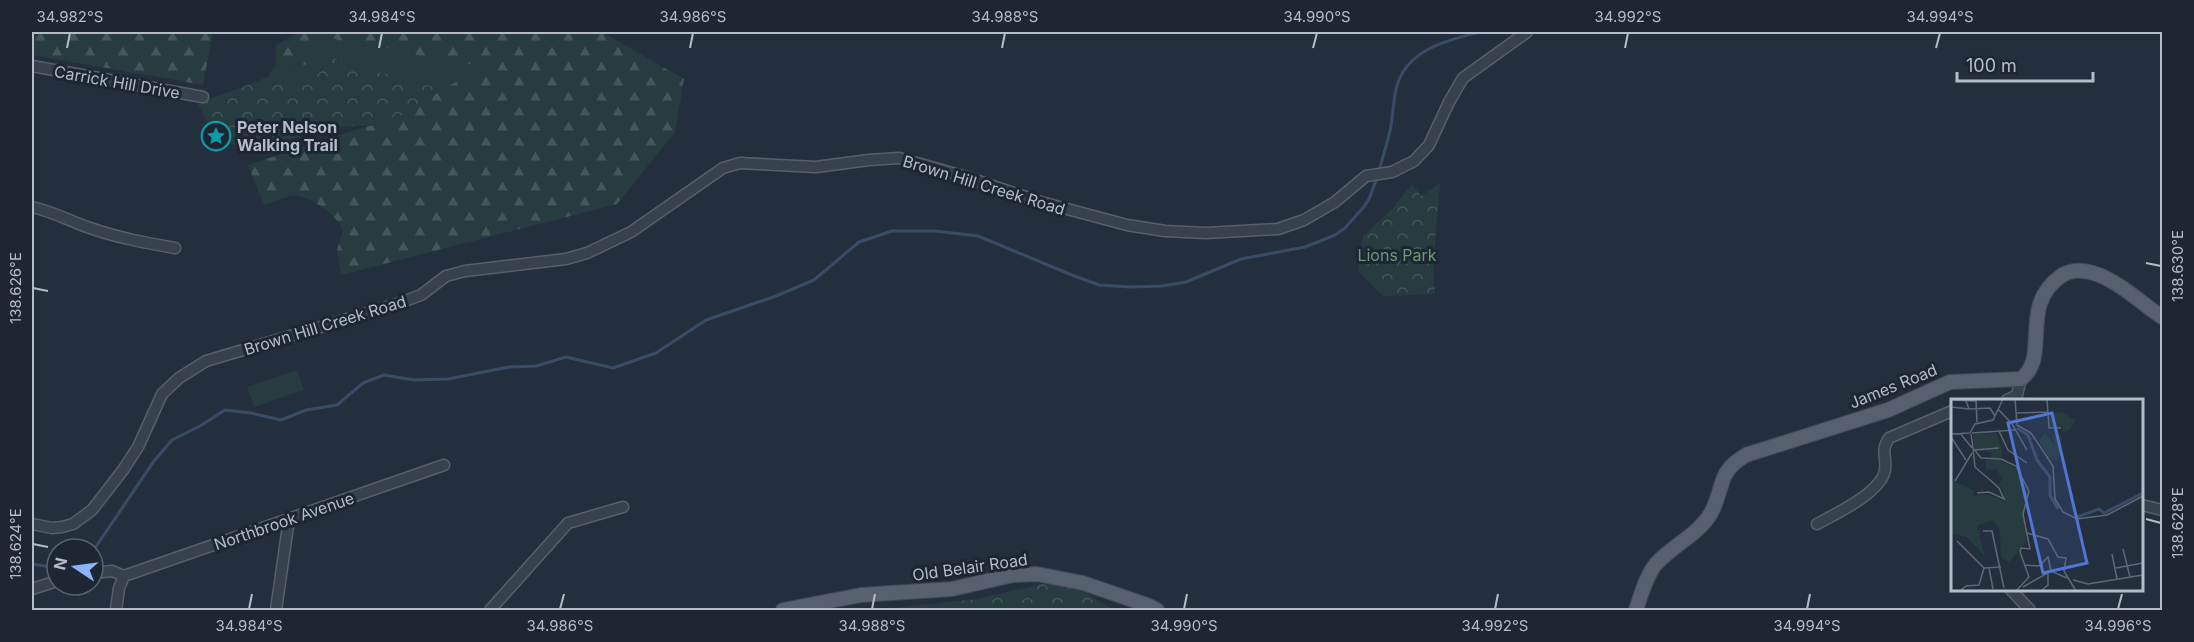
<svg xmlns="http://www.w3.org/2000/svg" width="2194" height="642" viewBox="0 0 2194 642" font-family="Inter,sans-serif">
<defs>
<pattern id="forest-firs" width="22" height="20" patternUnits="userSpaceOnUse" patternTransform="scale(1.5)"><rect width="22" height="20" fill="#263c3f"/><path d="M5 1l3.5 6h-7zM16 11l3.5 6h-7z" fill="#435659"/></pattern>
<pattern id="park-crowns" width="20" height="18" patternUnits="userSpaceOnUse" patternTransform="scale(1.5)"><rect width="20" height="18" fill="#263c3f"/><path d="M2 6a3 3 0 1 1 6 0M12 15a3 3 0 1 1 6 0" fill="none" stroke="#435659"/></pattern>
</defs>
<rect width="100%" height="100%" fill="#242f3e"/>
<path fill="#263c3f" d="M 328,37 C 352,46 369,45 393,49 C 423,54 444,71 476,62 L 479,69 L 450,86 L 431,86 L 383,73 L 361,71 L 331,57 L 315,77 L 304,80 L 268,77 L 276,64 L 316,65 L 317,44 Z
M 297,370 L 304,390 L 254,407 L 247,387 Z"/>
<path fill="url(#forest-firs)" d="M 32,32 L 213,32 L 203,85 L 32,55 Z
M 300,32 L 602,32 L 684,79 L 675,132 L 617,204 L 341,275 L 337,250 L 343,230 C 337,215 309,195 293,196 C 283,197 273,202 264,205 L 248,165 L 368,126 L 383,123 L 479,69 L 475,63 C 444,71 423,54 393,49 C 369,45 352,46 329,37 L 317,45 L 316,65 L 276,64 L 276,45 Z"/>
<path fill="url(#park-crowns)" d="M 331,57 L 361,71 L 383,73 L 431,86 L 450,86 C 429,97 403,118 381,124 C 367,127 353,125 340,127 C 300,134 258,154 217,141 L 198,104 L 268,77 L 304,80 L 315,77 L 322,70 L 324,60 Z
M 1440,183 L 1433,265 L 1435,294 L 1383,296 L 1358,271 L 1363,236 L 1392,209 L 1412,184 L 1421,196 Z
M 1063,579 L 1114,610 L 874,610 L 977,599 Z"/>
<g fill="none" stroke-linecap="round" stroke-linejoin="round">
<path stroke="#394c67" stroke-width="3" d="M 1379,172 C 1382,158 1387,145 1390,131 C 1393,117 1393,103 1396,89 C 1405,50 1447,40 1480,32
M 93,551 L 154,461 L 172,440 L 200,426 L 225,410 L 251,413 L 281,420 L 306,410 L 337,405 L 363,383 L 384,375 L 414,380 L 448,379 L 509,367 L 536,366 L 566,357 L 613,368 L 656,353 L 706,320 L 776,296 L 814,280 L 859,242 L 892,231 L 935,231 L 978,236 L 1072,275 L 1099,285 L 1130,287 L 1162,286 L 1186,282 L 1241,259 L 1305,247 L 1335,235 L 1345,228 L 1363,208 L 1369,199 L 1377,178
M 32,564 L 57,568"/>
<g stroke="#565f6c" stroke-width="13">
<path id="minor" d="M 32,66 L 203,97
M 32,207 C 55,212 71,222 93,229 C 119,238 147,243 175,248
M 2007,400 L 2017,395 L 2021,379
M 2142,505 L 2162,510
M 32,524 L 52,528 L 62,527 L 73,524 L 92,510 L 123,470 L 138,447 L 162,394 L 179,378 L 206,361 L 394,305 L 421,295 L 446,276 L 465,271 L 566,259 L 587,253 L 631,232 L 723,168 L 740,163 L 816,167 L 869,160 L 899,158 L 963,176 L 1041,202 L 1127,225 L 1165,231 L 1206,233 L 1278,229 L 1304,220 L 1335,202 L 1366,176 L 1392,172 L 1414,161 L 1429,145 L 1449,102 L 1463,78 L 1527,32
M 1817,524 C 1835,514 1881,493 1885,470 C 1887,456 1880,452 1889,438 L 1952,411
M 93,573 L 112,571 L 124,576
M 124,576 L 444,465
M 32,589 L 57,581
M 2011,590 L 2030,610
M 116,610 L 119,588 L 124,576
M 276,610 L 289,519
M 490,610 L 568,523 L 623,507"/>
</g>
<g stroke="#414a57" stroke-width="16">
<path id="major" d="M 783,610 L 861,595 L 952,589 L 1013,575 L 1037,574 L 1083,583 L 1147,605 L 1157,610
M 1636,610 C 1641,595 1646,576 1656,564 C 1672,546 1699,534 1711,513 C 1725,487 1716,473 1746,455 L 1888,410 L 1950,382 L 2021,379 C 2051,356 2018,306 2061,276 C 2076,265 2098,273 2113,282 C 2131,292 2145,306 2162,317"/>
</g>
<use href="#minor" stroke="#38414e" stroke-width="10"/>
<use href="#major" stroke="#56606e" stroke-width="14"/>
</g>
<path fill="none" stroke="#b4bcc9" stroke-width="2" d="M 67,48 L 70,33M 379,48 L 382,33M 690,48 L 693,33M 1002,48 L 1005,33M 1313,48 L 1317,33M 1625,48 L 1628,33M 1936,48 L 1940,33M 2146,263 L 2161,266M 33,288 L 48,291M 2146,519 L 2161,523M 33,544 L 48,547M 249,609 L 252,594M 560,609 L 564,594M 872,609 L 875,594M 1184,609 L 1187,594M 1495,609 L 1498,594M 1807,609 L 1810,594M 2118,609 L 2122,594"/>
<defs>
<g id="sight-ring" transform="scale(1.5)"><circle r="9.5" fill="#1d2633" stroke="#0f9aa8" stroke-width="1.5"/><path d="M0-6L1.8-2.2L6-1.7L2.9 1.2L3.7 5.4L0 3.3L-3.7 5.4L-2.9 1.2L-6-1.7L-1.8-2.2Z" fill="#0f9aa8"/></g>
</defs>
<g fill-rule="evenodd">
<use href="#sight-ring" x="216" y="136"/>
</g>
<g text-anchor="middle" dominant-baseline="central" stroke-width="6" stroke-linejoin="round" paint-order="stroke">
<g font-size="16" fill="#b4bcc9" stroke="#1d2633">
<text transform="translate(117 82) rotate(10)">Carrick Hill Drive</text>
<text transform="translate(984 185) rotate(17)">Brown Hill Creek Road</text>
<text transform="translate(325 325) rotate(-17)">Brown Hill Creek Road</text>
<text transform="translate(1893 386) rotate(-22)">James Road</text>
<text transform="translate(284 521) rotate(-19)">Northbrook Avenue</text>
<text transform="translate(970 567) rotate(-8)">Old Belair Road</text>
</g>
<g font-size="16" font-weight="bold" fill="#b4bcc9" stroke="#1d2633" text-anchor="start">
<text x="237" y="127">Peter Nelson<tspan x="237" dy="18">Walking Trail</tspan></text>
</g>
<g font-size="16" fill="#6b9a76" stroke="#1d2633">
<text x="1397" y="255">Lions Park</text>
</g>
</g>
<g transform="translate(1951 399)">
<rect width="192" height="192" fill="#242f3e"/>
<path d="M 110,13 L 124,21 L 119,31 L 112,34 L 112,28 L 99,29 L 98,14 ZM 94,33 L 104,47 L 101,34 L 111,38 L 107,62 L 97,59 L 88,41 Z" fill="#263c3f"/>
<path d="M 46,34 L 52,55 L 48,59 L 39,59 L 41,54 L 23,50 L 22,35 Z" fill="#263c3f"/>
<path d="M 46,60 L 67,70 L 78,96 L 72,112 L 76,142 L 58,163 L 50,158 L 49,132 L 42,121 L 26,127 L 34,158 L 16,138 L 0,134 L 0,81 L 22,91 L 22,97 L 36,95 L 53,102 L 53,93 L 47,85 L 52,80 L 45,70 L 35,71 L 35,61 Z" fill="#263c3f"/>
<path fill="none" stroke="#394c67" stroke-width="3" d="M 66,29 L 77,36 L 86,61 L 99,78 L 99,96 L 107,110M 126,118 L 148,110 L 153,114 L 192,94"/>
<path fill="none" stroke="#5e6776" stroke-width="1.5" d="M 64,0 L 66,26 L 80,34 L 102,67 L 104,100 L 112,113 L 126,120 L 156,116 L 192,97M 96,0 L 98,29 L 110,29M 0,1 L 25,2M 25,1 L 26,23M 15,2 L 18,10 L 39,9 L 44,17M 0,8 L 18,10M 47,10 L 61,25 L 76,51M 65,14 L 97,13M 48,32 L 57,51 L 76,64M 9,34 L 21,49M 19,34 L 24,25 L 42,21 L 52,0M 21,34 L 64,31M 0,35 L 19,34M 20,35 L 22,49 L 30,59 L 50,60 L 65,67 L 78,92 L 72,115 L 79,150 L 70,149 L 69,153 L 78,178 L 65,192M 0,38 L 15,61M 22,50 L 24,68 L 48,89 L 53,100 L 38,93 L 26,94M 23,51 L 48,49M 4,82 L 21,54M 32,132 L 41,132 L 53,189M 76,134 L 97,140 L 107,158 L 115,159 L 113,172 L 125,192M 6,142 L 33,169 L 50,168M 172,150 L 179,178M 161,155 L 166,180M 74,166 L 88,167 L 97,158 L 100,172M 38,169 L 42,190M 165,169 L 192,164M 122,181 L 137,185 L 192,176M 72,188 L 100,172 L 116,179M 9,192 L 15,187 L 28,186 L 33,169M 90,192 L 97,186 L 97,174"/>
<path fill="#5274d3" fill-opacity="0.15" stroke="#5274d3" stroke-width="3" d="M 101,14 L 136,164 L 92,174 L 57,24 Z"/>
<rect width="192" height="192" fill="none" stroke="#b4bcc9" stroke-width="3"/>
</g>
<rect width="2194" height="642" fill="none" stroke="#1d2633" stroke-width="66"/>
<g transform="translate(75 567) rotate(283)"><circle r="28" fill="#1d2633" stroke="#59626f" stroke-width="1.5"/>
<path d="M0-4.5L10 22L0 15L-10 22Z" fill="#8ab4f8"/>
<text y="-9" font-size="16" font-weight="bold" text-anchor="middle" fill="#b4bcc9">N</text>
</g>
<path d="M1957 72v9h136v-9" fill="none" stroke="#b4bcc9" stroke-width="3"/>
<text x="1966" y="72" font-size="18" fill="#b4bcc9" stroke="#1d2633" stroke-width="4.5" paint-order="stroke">100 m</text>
<rect x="33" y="33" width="2128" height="576" fill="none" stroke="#b4bcc9" stroke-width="2"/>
<g font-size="15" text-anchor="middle" fill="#b4bcc9">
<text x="70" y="22">34.982°S</text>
<text x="382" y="22">34.984°S</text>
<text x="693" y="22">34.986°S</text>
<text x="1005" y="22">34.988°S</text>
<text x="1317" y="22">34.990°S</text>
<text x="1628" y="22">34.992°S</text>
<text x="1940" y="22">34.994°S</text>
<text transform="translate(2178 266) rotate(-90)" y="5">138.630°E</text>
<text transform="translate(16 288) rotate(-90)" y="5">138.626°E</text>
<text transform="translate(2178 523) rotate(-90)" y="5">138.628°E</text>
<text transform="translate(16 544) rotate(-90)" y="5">138.624°E</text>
<text x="249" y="631">34.984°S</text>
<text x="560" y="631">34.986°S</text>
<text x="872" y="631">34.988°S</text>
<text x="1184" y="631">34.990°S</text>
<text x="1495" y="631">34.992°S</text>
<text x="1807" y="631">34.994°S</text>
<text x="2118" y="631">34.996°S</text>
</g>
</svg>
